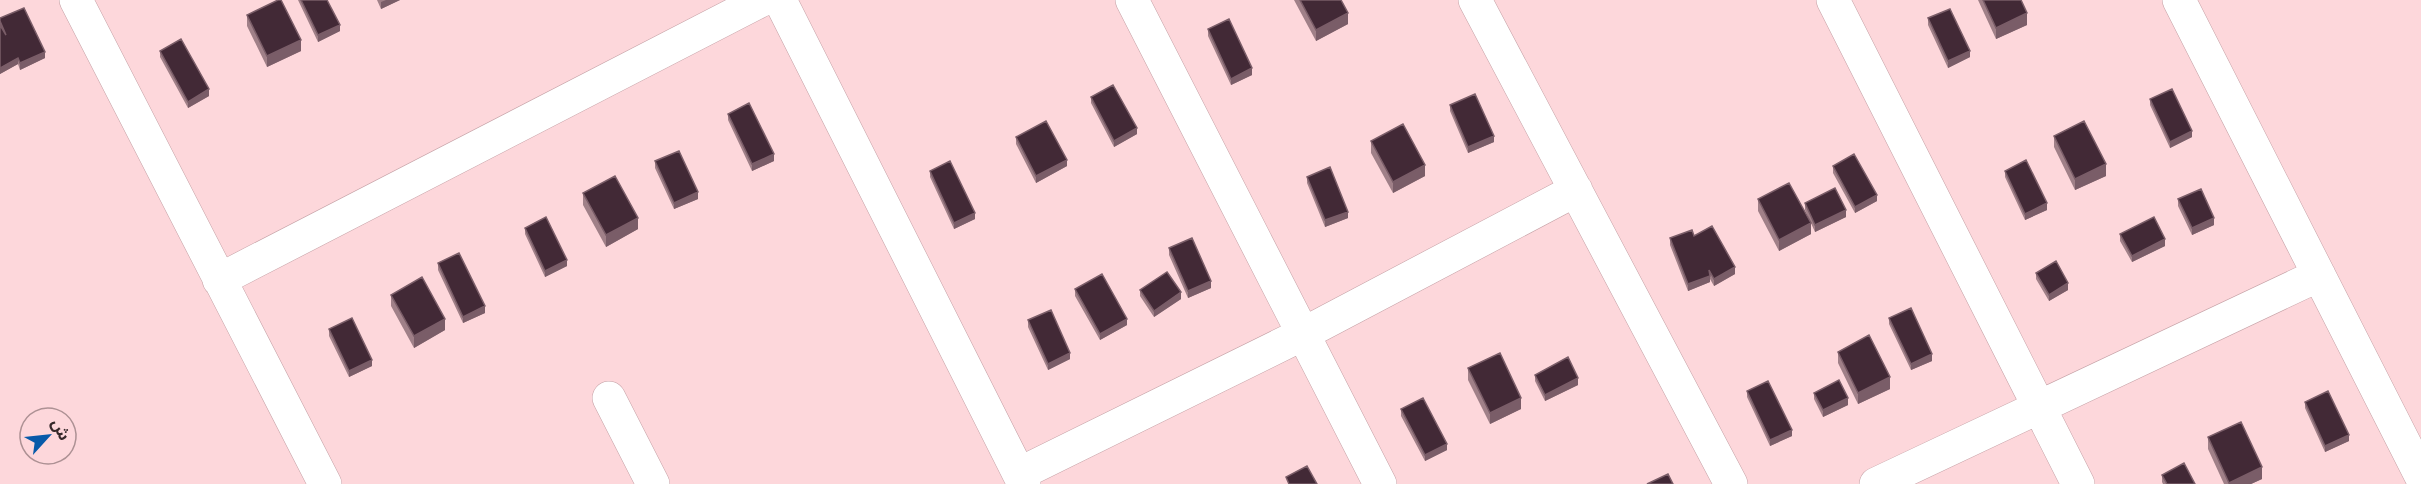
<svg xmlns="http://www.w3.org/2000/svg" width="2421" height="484" viewBox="0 0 2421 484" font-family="Lora,'Noto Sans Arabic',serif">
<rect width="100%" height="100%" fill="#fdd7db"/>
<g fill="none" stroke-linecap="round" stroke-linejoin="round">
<g stroke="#c5a1a6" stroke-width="34">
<path id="street" d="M 76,0 L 325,484
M 780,0 L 1024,484
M 1132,0 L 1380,484
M 1475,0 L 1731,484
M 1833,0 L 2078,484
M 2179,0 L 2421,476
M 219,280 L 762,0
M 609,398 L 653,484
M 1019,474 L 1303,334 L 1576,190
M 1876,484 L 2319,275"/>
</g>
<use href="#street" stroke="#fff" stroke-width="33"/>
</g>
<path fill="#a08088" d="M 298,0 L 327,0 L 340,31 L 318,42 Z
M 377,0 L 400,0 L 381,9 Z
M 1294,0 L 1341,0 L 1348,24 L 1316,41 Z
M 1978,0 L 2021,0 L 2027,25 L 1996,39 Z
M 247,15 L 301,51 L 267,67 L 247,26 Z
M 0,18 L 45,58 L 20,70 L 18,64 L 0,74 Z
M 1928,18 L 1970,57 L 1948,68 L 1928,25 Z
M 1208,29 L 1252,75 L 1231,85 L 1208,36 Z
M 160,51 L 209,96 L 188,108 L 160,57 Z
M 1091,97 L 1137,134 L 1114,147 L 1091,103 Z
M 2150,99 L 2192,137 L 2170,148 L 2150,105 Z
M 1450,105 L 1494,142 L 1468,153 L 1450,111 Z
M 728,114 L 774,161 L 752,171 L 728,120 Z
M 2054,136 L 2106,176 L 2075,190 L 2054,147 Z
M 1016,137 L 1067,166 L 1036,183 L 1016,144 Z
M 1371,141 L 1425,176 L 1393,193 L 1371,153 Z
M 655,161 L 698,199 L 674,209 L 655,168 Z
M 1833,166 L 1877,201 L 1855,213 L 1833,173 Z
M 930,171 L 975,219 L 954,229 L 930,177 Z
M 2005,171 L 2047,210 L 2025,220 L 2005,177 Z
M 1307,177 L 1348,218 L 1325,227 L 1307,183 Z
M 583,193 L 638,229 L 606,247 L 583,205 Z
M 1758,199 L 1811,234 L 1779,251 L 1758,211 Z
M 2178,199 L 2214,225 L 2192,235 L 2178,206 Z
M 1805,203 L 1846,217 L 1815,232 L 1805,210 Z
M 525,228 L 567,266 L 545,277 L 525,234 Z
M 2120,234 L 2165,246 L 2132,262 L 2120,241 Z
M 1694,236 L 1735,274 L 1714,286 L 1710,279 L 1710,282 L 1688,291 L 1670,245 L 1670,238 Z
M 1169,248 L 1211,288 L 1188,298 L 1169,255 Z
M 438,263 L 485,313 L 463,323 L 438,270 Z
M 2036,273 L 2068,290 L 2049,301 L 2036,279 Z
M 1075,289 L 1127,325 L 1100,340 L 1075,296 Z
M 1140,290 L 1181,299 L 1154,317 L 1140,296 Z
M 391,295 L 445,330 L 414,348 L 391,306 Z
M 1889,318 L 1932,361 L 1911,370 L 1889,324 Z
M 1028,320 L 1070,359 L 1048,370 L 1028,327 Z
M 329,329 L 372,366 L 349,377 L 329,336 Z
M 1838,352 L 1890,389 L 1858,404 L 1838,363 Z
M 1468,368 L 1521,409 L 1490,424 L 1468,380 Z
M 1535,375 L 1578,385 L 1545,401 L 1535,381 Z
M 1747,391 L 1792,436 L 1770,446 L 1747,397 Z
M 1814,393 L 1848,405 L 1823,417 L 1814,399 Z
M 2305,402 L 2349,441 L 2325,452 L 2305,408 Z
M 1401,409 L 1447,450 L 1425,461 L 1401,416 Z
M 2208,437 L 2262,479 L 2251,484 L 2224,484 L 2208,449 Z
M 2162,475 L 2195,484 L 2163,484 L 2162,482 Z"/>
<path fill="#7a5d68" d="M 386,0 L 400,0 L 381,9 L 381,2 Z
M 1348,13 L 1348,24 L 1316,41 L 1316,30 Z
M 2027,13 L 2027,25 L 1996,39 L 1996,28 Z
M 340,25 L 340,31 L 318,42 L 318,35 Z
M 301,40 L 301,51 L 267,67 L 267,56 Z
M 1970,51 L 1970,57 L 1948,68 L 1948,61 Z
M 45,52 L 45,58 L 20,70 L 20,63 Z
M 18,58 L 18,64 L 0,74 L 0,68 Z
M 1252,68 L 1252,75 L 1231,85 L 1231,79 Z
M 209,89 L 209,96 L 188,108 L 188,102 Z
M 1137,128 L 1137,134 L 1114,147 L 1114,141 Z
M 2192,131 L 2192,137 L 2170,148 L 2170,142 Z
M 1494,136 L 1494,142 L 1468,153 L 1468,147 Z
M 774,154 L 774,161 L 752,171 L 752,164 Z
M 1067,160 L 1067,166 L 1036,183 L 1036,176 Z
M 2106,164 L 2106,176 L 2075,190 L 2075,179 Z
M 1425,165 L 1425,176 L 1393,193 L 1393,182 Z
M 698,192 L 698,199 L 674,209 L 674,203 Z
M 1877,195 L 1877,201 L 1855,213 L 1855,207 Z
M 2047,203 L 2047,210 L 2025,220 L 2025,214 Z
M 1846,210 L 1846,217 L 1815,232 L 1815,225 Z
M 1348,212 L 1348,218 L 1325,227 L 1325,220 Z
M 975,213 L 975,219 L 954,229 L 954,223 Z
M 638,218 L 638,229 L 606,247 L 606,235 Z
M 2214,218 L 2214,225 L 2192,235 L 2192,228 Z
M 1811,223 L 1811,234 L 1779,251 L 1779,240 Z
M 2165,239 L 2165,246 L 2132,262 L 2132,256 Z
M 567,260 L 567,266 L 545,277 L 545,271 Z
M 1735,267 L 1735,274 L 1714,286 L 1714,279 Z
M 1710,276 L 1710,282 L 1688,291 L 1688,284 Z
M 1211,281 L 1211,288 L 1188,298 L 1188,291 Z
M 2068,283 L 2068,290 L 2049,301 L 2049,295 Z
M 1181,292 L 1181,299 L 1154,317 L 1154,311 Z
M 485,306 L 485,313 L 463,323 L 463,317 Z
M 445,319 L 445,330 L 414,348 L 414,336 Z
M 1127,319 L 1127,325 L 1100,340 L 1100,334 Z
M 1070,353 L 1070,359 L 1048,370 L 1048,364 Z
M 1932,354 L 1932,361 L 1911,370 L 1911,364 Z
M 372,360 L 372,366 L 349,377 L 349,371 Z
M 1890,377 L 1890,389 L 1858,404 L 1858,393 Z
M 1578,378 L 1578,385 L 1545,401 L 1545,395 Z
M 1521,398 L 1521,409 L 1490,424 L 1490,413 Z
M 1848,398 L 1848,405 L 1823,417 L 1823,410 Z
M 1792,430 L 1792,436 L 1770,446 L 1770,440 Z
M 2349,435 L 2349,441 L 2325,452 L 2325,446 Z
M 1447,444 L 1447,450 L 1425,461 L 1425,455 Z
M 2262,467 L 2262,479 L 2251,484 L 2229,484 L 2229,483 Z"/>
<path fill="#422936" stroke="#7a5d68" stroke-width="1.5" d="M 278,0 L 281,0 L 301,40 L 267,56 L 247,15 Z
M 301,0 L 327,0 L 340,25 L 318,35 Z
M 1300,0 L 1341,0 L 1348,13 L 1316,30 Z
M 1983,0 L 2021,0 L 2027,13 L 1996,28 Z
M 24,8 L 45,52 L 20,63 L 18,58 L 0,68 L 0,25 L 6,35 L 0,21 L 0,18 Z
M 1950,9 L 1970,51 L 1948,61 L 1928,18 Z
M 1229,19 L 1252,68 L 1231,79 L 1208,29 Z
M 181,39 L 209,89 L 188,102 L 160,51 Z
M 1113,85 L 1137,128 L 1114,141 L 1091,97 Z
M 2172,89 L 2192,131 L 2170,142 L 2150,99 Z
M 1475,94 L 1494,136 L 1468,147 L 1450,105 Z
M 749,103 L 774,154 L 752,164 L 728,114 Z
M 1046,121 L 1067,160 L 1036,176 L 1016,137 Z
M 2084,121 L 2106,164 L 2075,179 L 2054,136 Z
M 1403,124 L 1425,165 L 1393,182 L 1371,141 Z
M 679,151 L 698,192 L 674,203 L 655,161 Z
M 1854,154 L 1877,195 L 1855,207 L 1833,166 Z
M 2026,160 L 2047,203 L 2025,214 L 2005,171 Z
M 950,161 L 975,213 L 954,223 L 930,171 Z
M 1330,167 L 1348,212 L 1325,220 L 1307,177 Z
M 615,176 L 638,218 L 606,235 L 583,193 Z
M 1789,183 L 1811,223 L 1779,240 L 1758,199 Z
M 1835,188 L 1846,210 L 1815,225 L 1805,203 Z
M 2201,189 L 2214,218 L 2192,228 L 2178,199 Z
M 546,217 L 567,260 L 545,271 L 525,228 Z
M 2154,217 L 2165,239 L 2132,256 L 2120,234 Z
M 1712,226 L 1735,267 L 1714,279 L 1709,270 L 1710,276 L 1688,284 L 1670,238 L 1692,230 L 1694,236 Z
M 1192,238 L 1211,281 L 1188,291 L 1169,248 Z
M 459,253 L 485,306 L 463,317 L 438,263 Z
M 2056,261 L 2068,283 L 2049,295 L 2036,273 Z
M 1167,272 L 1181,292 L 1154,311 L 1140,290 Z
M 1102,274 L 1127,319 L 1100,334 L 1075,289 Z
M 422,277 L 445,319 L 414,336 L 391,295 Z
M 1911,308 L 1932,354 L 1911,364 L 1889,318 Z
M 1051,310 L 1070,353 L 1048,364 L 1028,320 Z
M 352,318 L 372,360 L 349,371 L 329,329 Z
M 1869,335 L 1890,377 L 1858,393 L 1838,352 Z
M 1500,353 L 1521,398 L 1490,413 L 1468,368 Z
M 1568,357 L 1578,378 L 1545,395 L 1535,375 Z
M 1839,380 L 1848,398 L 1823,410 L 1814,393 Z
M 1768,381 L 1792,430 L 1770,440 L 1747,391 Z
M 2328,391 L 2349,435 L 2325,446 L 2305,402 Z
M 1423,398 L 1447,444 L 1425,455 L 1401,409 Z
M 2241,422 L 2262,467 L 2229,483 L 2208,437 Z
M 2184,463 L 2195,484 L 2167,484 L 2162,475 Z
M 1307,466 L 1317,484 L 1289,484 L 1286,477 Z
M 1668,474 L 1673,484 L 1647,484 Z"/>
<g transform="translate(48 436) rotate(63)"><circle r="28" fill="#fdd7db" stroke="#ad9194" stroke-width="1.5"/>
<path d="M0-4.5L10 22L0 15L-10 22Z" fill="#085aa9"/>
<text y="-9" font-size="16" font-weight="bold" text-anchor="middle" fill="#36282a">ش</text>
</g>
</svg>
